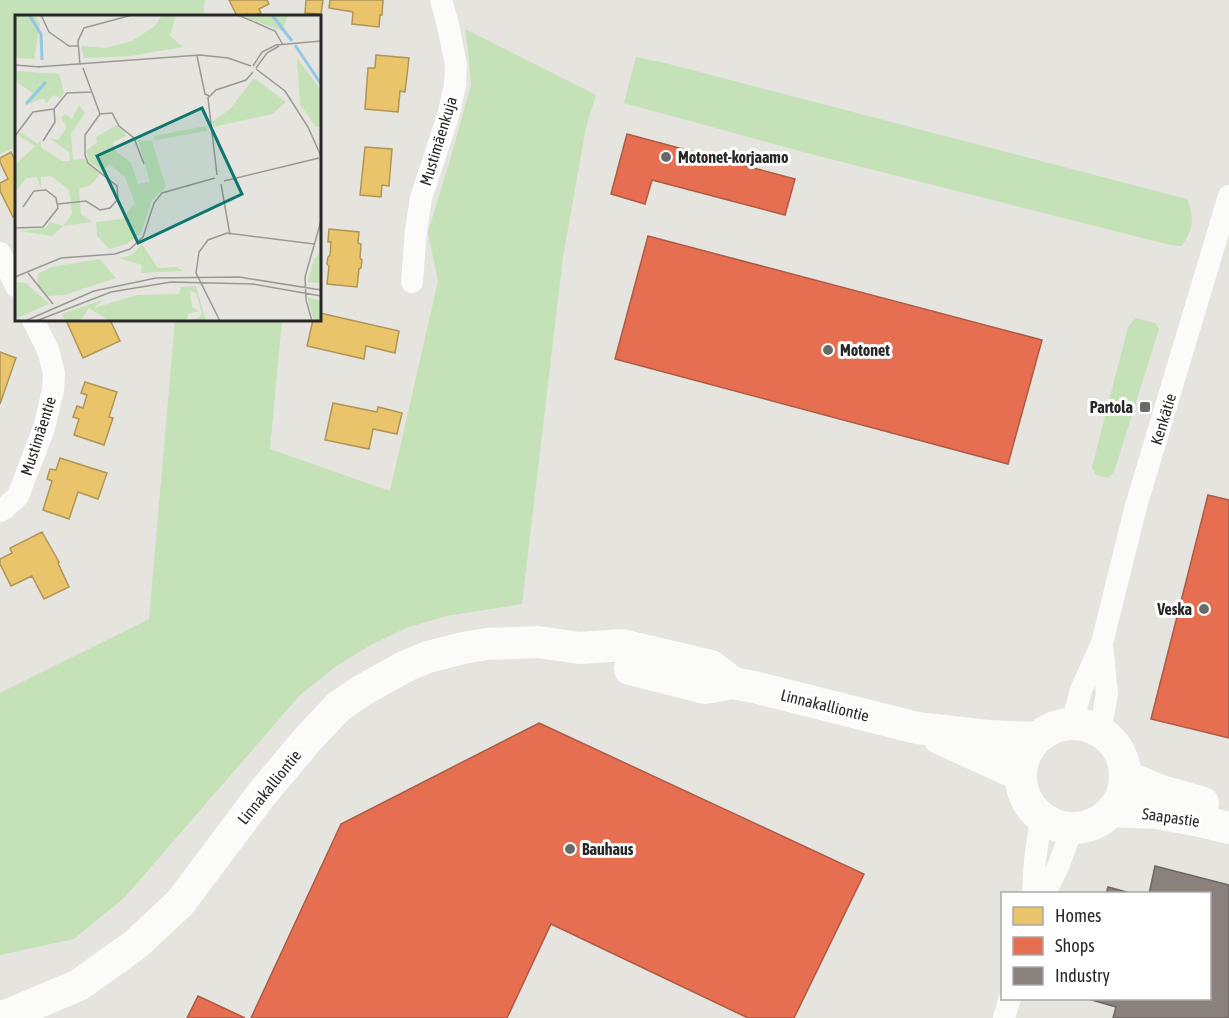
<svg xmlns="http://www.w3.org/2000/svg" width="1229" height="1018" viewBox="0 0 1229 1018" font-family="'Asap Condensed',sans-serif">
<rect width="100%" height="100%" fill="#e6e4de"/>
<path fill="#c4e1b8" d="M 0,0 L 205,0 L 203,16 L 16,16 L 16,147 L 0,154 Z
M 465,29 L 596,95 L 586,127 L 563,257 L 522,604 L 446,616 L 406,628 L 369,646 L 335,667 L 300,695 L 125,897 L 74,939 L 0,955 L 0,693 L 149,619 L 175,320 L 282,320 L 270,449 L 390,491 L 438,281 L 428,232 L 450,160 L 471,85 L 468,50 Z
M 636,57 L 665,63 L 1187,199 C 1194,216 1194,231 1181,246 L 1170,245 L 807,153 L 624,103 Z
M 1136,318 L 1155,323 L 1159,329 L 1114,472 L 1108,478 L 1096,475 L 1092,467 L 1128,327 Z"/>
<path fill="#e9c46a" stroke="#af9556" stroke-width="1.5" d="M 229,0 L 267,0 L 269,4 L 259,9 L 261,13 L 252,16 L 250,16 L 248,14 L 243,16 L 237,16 Z
M 306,0 L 323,0 L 321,14 L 305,13 Z
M 330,0 L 383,0 L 382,15 L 380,15 L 379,27 L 352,24 L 353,12 L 329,8 Z
M 376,55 L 409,58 L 405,92 L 400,91 L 398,112 L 365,109 L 368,68 L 375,68 Z
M 365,147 L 392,149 L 389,186 L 382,185 L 381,197 L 360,195 Z
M 11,152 L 14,158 L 16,157 L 16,215 L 13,217 L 0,191 L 0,183 L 8,179 L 0,162 L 0,158 Z
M 329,229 L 359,232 L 358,243 L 361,244 L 360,258 L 362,260 L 361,268 L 359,269 L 357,287 L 327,284 L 329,266 L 327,264 L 328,257 L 330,255 L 331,242 L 328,242 Z
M 320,313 L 399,331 L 395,353 L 366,346 L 364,359 L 307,346 L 313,320 L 320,320 Z
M 66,320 L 110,320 L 120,341 L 83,358 Z
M 0,352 L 16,358 L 0,404 Z
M 85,382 L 117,392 L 109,417 L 113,418 L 104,445 L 74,435 L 79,419 L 73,417 L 77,406 L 83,408 L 87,395 L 81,393 Z
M 333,403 L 377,412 L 378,407 L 402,413 L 397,434 L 373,429 L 369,449 L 325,440 Z
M 60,458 L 107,473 L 98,499 L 78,492 L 69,519 L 43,510 L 52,481 L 47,479 L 50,469 L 56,470 Z
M 42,532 L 59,562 L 58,563 L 69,587 L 44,599 L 32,576 L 11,586 L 0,564 L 0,559 L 12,553 L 10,548 Z"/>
<path fill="#e76f51" stroke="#ae5a45" stroke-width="1.5" d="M 627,134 L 795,179 L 785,215 L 652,180 L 645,204 L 611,194 Z
M 648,236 L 1042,340 L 1008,464 L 615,359 Z
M 1208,495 L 1229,500 L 1229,738 L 1151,719 Z
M 539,723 L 864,874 L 794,1018 L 748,1018 L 551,924 L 507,1018 L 251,1018 L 341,824 Z
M 198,996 L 245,1018 L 187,1018 Z"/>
<path fill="#8a817c" stroke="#6d6663" stroke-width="1.5" d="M 1155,866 L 1229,885 L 1229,1018 L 1113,1018 L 1116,1007 L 1085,998 L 1210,998 L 1210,894 L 1149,894 Z
M 1108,887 L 1134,894 L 1106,894 Z"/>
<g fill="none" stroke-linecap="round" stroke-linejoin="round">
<path stroke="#fbfbfa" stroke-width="22" d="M 0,253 L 16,286
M 412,282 L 416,230 L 421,198 L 448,116 L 455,85 L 456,65 L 448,25 L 441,0
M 0,511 L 5,508 L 18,496 L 44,428 L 53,390 L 54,373 L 48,350 L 33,320
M 1072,724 L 1081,690 L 1102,643 L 1136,506 L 1229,196
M 1100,732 L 1107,694 L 1102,644
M 1033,894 L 1035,860 L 1041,818
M 1044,894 L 1058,867 L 1072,829
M 1004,1018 L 1010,998"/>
<path stroke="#fbfbfa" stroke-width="32" d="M 630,669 L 705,688 L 733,683 L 754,687 L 917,728 L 988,736 L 1037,738
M1021 776a52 52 0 1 1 104 0a52 52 0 1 1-104 0Z
M 939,738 L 1020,775
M 1125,776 L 1161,791 L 1203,803
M 1112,811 L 1157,813 L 1200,821 L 1229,828
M 0,1017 L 8,1015 L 79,985 L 136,944 L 180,903 L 261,795 L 307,740 L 338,707 L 361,691 L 406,666 L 428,657 L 463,648 L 487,644 L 538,642 L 580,648 L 622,645 L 711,666 L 733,683"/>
</g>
<g fill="#6a6a68" stroke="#fff" stroke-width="2">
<circle cx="666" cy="157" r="6"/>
<circle cx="828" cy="350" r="6"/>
<rect x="1139" y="401" width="12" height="12" rx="3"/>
<circle cx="1204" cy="609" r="6"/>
<circle cx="570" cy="849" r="6"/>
</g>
<g text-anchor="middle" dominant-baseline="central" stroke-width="6" stroke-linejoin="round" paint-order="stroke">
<g font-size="16" fill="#282828" stroke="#fff">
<text transform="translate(438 141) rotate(-73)">Mustimäenkuja</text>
<text transform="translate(1163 419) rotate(-73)">Kenkätie</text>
<text transform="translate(38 436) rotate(-72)">Mustimäentie</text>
<text transform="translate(825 705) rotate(14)">Linnakalliontie</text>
<text transform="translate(269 787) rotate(-51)">Linnakalliontie</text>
<text transform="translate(1171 817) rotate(8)">Saapastie</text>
</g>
<g font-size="16" font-weight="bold" fill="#282828" stroke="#fff" text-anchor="start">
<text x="678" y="157">Motonet-korjaamo</text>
<text x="840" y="350">Motonet</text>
<text x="1133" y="407" text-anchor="end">Partola</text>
<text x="1192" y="609" text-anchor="end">Veska</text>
<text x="582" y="849">Bauhaus</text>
</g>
</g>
<g transform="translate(15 15)">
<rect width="306" height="306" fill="#e6e4de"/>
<path d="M 0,0 L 19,0 L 25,9 L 19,44 L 0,43 ZM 147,0 L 161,0 L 155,21 L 168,32 L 116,41 L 69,43 L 66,31 L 90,33 L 117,26 L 140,11 ZM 225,0 L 273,0 L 267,16 ZM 282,43 L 306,75 L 306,112 L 301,112 L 285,89 ZM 0,56 L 44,59 L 49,78 L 45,83 L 38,80 L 32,88 L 28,83 L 13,89 L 10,88 L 18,78 L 0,66 ZM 239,63 L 271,87 L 257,99 L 198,112 L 197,107 L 215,94 ZM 64,90 L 70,98 L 56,119 L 58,145 L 69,144 L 85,159 L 76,170 L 64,174 L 65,186 L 56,187 L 54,175 L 36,161 L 26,162 L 26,174 L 22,162 L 11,163 L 0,177 L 0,150 L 20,131 L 3,120 L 5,117 L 23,129 L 26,125 L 26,132 L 47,146 L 55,146 L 54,137 L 34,123 L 43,125 L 52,112 L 46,103 L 50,99 L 57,104 ZM 102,110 L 112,121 L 98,127 L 101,136 L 116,148 L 123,169 L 135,167 L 123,125 L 137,126 L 151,172 L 137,185 L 126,218 L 112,229 L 94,234 L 82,221 L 81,207 L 107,204 L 120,188 L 110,162 L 94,149 L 87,157 L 74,146 L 71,136 L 82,127 L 81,122 ZM 191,111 L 192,116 L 140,125 L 139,121 ZM 65,187 L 66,199 L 77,207 L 48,211 L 38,221 L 4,216 L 31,213 L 35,207 L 48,211 L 57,199 L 56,188 ZM 127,229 L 143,253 L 162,252 L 168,256 L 126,258 L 127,250 L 104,243 L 117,240 ZM 306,237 L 306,268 L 293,267 L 299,244 ZM 85,244 L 101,263 L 49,280 L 33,281 L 23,271 L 22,259 L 36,252 ZM 0,267 L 11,268 L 34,289 L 0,304 ZM 181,271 L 191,306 L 95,306 L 74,293 L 65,306 L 51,306 L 46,299 L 88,285 L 79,293 L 122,280 L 164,279 L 166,272 ZM 175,276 L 181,278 L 187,298 L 184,303 L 172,305 L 173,299 L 183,296 L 177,292 ZM 292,282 L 306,286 L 306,306 L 299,306 Z" fill="#c4e1b8" fill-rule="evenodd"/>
<path fill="none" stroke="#94c7e6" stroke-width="3" d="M 14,0 L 26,19 L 27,45M 257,0 L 277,26M 280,30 L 306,69M 11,89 L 31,67"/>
<path fill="none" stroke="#9a9995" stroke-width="1.5" d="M 26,0 L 34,17 L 54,31 L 63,31M 223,0 L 260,16 L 268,30M 182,41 L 190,79 L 194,81M 0,50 L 25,52M 65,50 L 63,26 L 69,13 L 117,0M 238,51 L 247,37 L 261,30 L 306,26M 22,52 L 185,40 L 213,43 L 236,51M 68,53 L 85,99M 241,53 L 252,38 L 264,31M 241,54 L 270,76 L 293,112 L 306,141M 85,99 L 97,98 L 104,111 L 119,123 L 129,149M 0,121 L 18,97 L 39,94 L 52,78 L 76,77M 28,126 L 40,107 L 39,94M 202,160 L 193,83 L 201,75 L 231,65 L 238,57M 209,166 L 304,143M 206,169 L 215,220M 43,189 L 71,186 L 85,195 L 95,193 L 103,184 L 102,171 L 73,148 L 70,140 L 70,120 L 85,99M 0,213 L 28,212 L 43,193 L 41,183 L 31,175 L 19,176 L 8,192M 13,258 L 38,289M 0,262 L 46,243 L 100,239 L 115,234 L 128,222 L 139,188 L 147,178 L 200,163M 10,306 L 79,276 L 141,263 L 224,262 L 306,275M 21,306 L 96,277 L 156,267 L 238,269 L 306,281M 205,306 L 181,258 L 184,237 L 193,225 L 212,218 L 299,229M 297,306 L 291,285 L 290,262 L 306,206"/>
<path fill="#0f766e" fill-opacity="0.15" stroke="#0f766e" stroke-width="3" d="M 187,93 L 227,179 L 123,228 L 82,141 Z"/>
<rect width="306" height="306" fill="none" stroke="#282828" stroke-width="3"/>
</g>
<rect x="1001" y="892" width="210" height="108" fill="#ffffff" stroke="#a9a9a9" stroke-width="1.5"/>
<rect x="1013" y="907" width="30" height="18" fill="#e9c46a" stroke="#a9a9a9" stroke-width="1.5"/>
<text x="1055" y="922" font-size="18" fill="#282828">Homes</text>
<rect x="1013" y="937" width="30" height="18" fill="#e76f51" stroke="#a9a9a9" stroke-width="1.5"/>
<text x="1055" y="952" font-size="18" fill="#282828">Shops</text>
<rect x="1013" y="967" width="30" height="18" fill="#8a817c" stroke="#a9a9a9" stroke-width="1.5"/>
<text x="1055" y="982" font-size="18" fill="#282828">Industry</text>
</svg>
